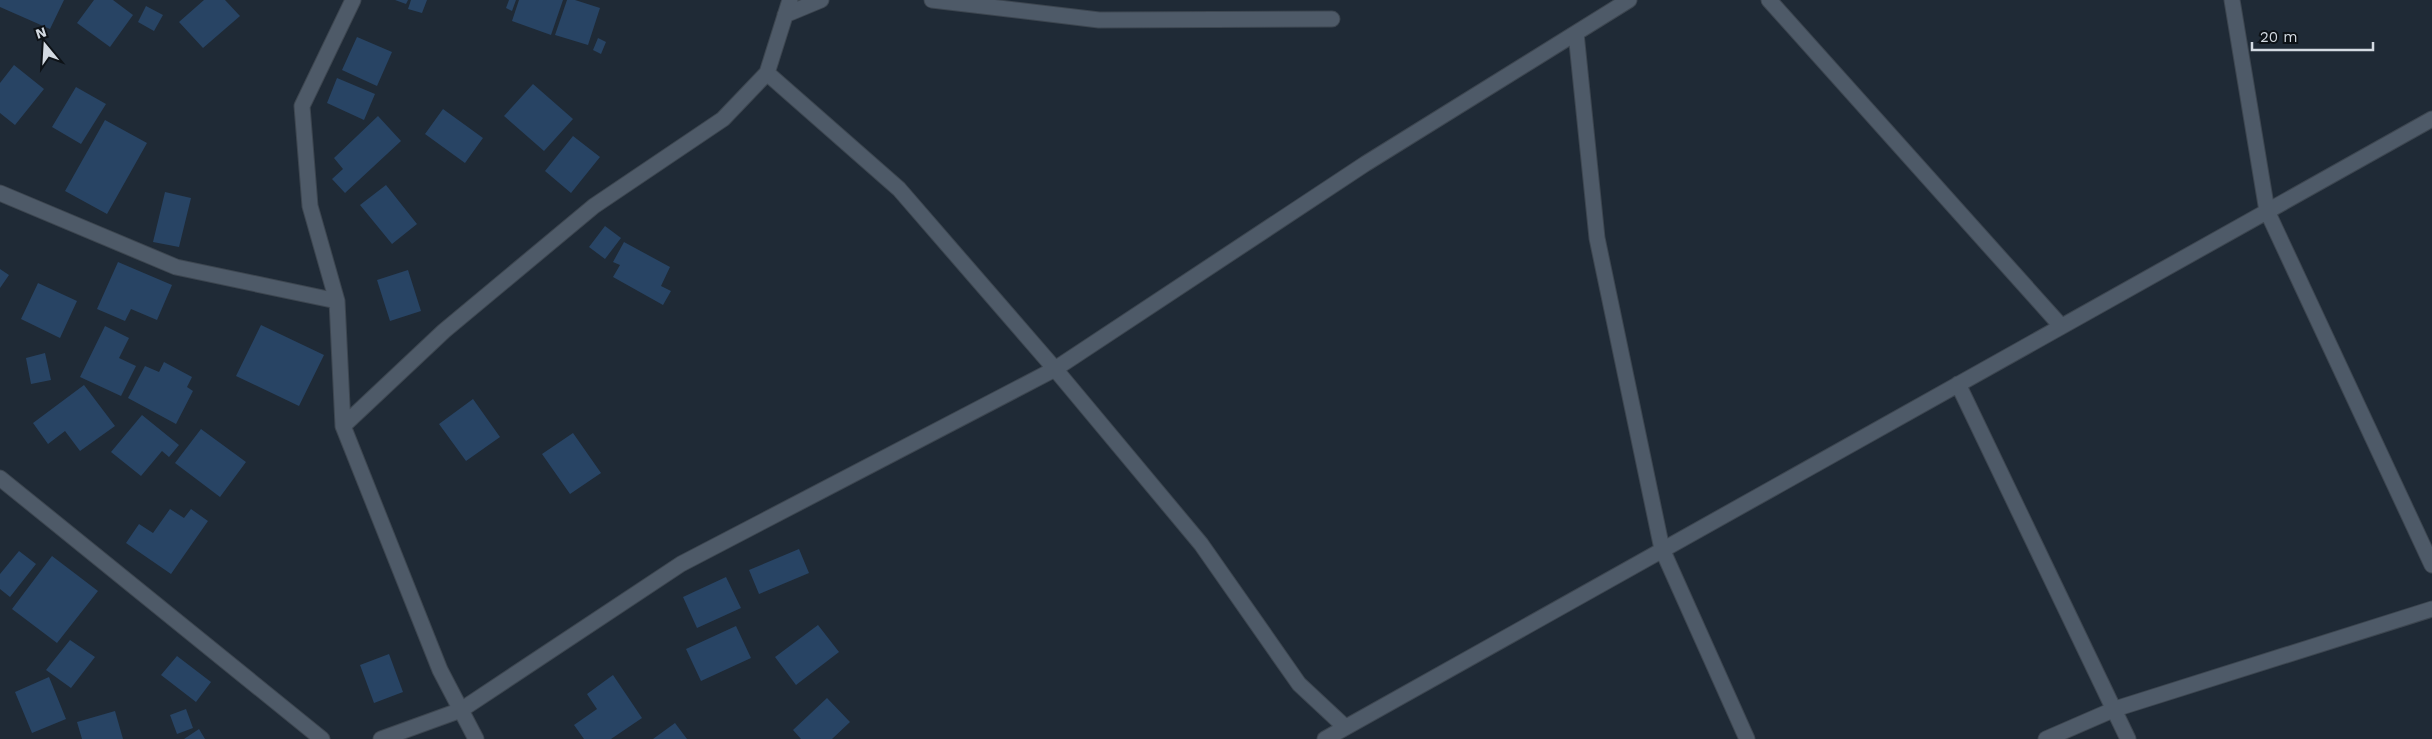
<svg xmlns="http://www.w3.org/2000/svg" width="2432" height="739" viewBox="0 0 2432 739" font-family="'Work Sans',sans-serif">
<rect width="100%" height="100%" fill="#1f2a36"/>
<path fill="#284464" d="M 0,0 L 64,0 L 50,29 L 0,7 Z
M 94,0 L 113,0 L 133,15 L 110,47 L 77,23 Z
M 204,0 L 225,0 L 240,16 L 203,48 L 179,22 Z
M 395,0 L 408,0 L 406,4 Z
M 411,0 L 427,0 L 422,13 L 408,9 Z
M 509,0 L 516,0 L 512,11 L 506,8 Z
M 519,0 L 563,0 L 551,35 L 512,21 Z
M 567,0 L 575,0 L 600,8 L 588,45 L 555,35 Z
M 146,6 L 163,15 L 154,31 L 138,22 Z
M 357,37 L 392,52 L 377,86 L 342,70 Z
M 598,38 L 606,42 L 601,54 L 593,50 Z
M 14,65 L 44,89 L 15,125 L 0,113 L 0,83 Z
M 337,78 L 375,94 L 364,120 L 327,103 Z
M 533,84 L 573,119 L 544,151 L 504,116 Z
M 76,87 L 106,104 L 81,144 L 52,127 Z
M 443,109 L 483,138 L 465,163 L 425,134 Z
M 378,116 L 401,141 L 345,193 L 332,179 L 343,169 L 334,158 Z
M 105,120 L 147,143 L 107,214 L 65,191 Z
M 573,136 L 600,157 L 571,193 L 545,171 Z
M 386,185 L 417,224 L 392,244 L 360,205 Z
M 165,192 L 191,198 L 179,247 L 153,242 Z
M 605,226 L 621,238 L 605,259 L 589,247 Z
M 624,242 L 670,267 L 661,286 L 671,291 L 663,305 L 613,277 L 620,265 L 613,262 Z
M 118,262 L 172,285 L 157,320 L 131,309 L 125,321 L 97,309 Z
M 0,269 L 9,275 L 0,288 Z
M 408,270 L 421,311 L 390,321 L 377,280 Z
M 38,283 L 77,301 L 60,338 L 21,319 Z
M 261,325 L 324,355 L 299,406 L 236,376 Z
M 105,326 L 129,338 L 119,358 L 136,366 L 121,396 L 80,377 Z
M 45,353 L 51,380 L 31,384 L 26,358 Z
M 164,362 L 192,377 L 187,387 L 193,391 L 176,424 L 128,398 L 145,366 L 159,372 Z
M 84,385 L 115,426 L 80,451 L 65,431 L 48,444 L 33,423 Z
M 473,399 L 500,437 L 466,461 L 439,424 Z
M 142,415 L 179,445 L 169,457 L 162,451 L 141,476 L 111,452 Z
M 201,429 L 246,462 L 220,497 L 175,463 Z
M 573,433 L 601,473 L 570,494 L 542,454 Z
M 170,509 L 184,518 L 191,509 L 208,521 L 171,574 L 126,543 L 139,524 L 153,533 Z
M 799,549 L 809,573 L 759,594 L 749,570 Z
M 19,551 L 36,564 L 10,597 L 0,589 L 0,574 Z
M 52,556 L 98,591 L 57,643 L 12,609 Z
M 726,577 L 741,608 L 697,628 L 683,597 Z
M 818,625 L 839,652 L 796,685 L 775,657 Z
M 736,626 L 751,658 L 701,681 L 686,649 Z
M 70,640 L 95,657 L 71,688 L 46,670 Z
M 389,654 L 403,692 L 374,703 L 360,665 Z
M 177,656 L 211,682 L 196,702 L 161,675 Z
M 613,675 L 642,718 L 611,739 L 584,739 L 574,725 L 597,709 L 587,694 Z
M 49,677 L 66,719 L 32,733 L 15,692 Z
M 827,698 L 850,722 L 832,739 L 801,739 L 793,730 Z
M 186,709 L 193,728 L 177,734 L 170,715 Z
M 115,711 L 123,739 L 82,739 L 77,722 Z
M 675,723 L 687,739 L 653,739 Z
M 199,729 L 205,739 L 184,739 Z"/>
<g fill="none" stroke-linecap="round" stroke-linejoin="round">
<g stroke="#3d4650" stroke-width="17">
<path id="street" d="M 353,0 L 302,106 L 310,206 L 337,301 L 343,426 L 440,670 L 476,739
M 790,0 L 767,73 L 899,189 L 1055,369 L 1201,544 L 1299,684 L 1344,726
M 932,0 L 1099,20 L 1332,19
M 1769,0 L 2061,326
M 2232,0 L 2267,211 L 2432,565
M 785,15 L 821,0
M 1576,33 L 1597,238 L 1662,549 L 1747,739
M 0,193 L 176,267 L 337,301
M 1958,384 L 2128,739
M 343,426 L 444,331 L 594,206 L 723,119 L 767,73
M 0,478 L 322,739
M 381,739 L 461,710 L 681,564 L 1055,369 L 1365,164 L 1629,0
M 1325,739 L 2432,119
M 2046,739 L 2115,709 L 2432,609"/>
</g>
<use href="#street" stroke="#4e5a68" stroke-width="15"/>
</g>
<g transform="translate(45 45) rotate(342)" stroke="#0d1217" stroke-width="4" paint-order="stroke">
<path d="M0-4L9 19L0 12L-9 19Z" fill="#d3dae2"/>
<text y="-8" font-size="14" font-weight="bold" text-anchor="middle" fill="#d3dae2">N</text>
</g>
<path d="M2252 42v8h121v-8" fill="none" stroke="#d3dae2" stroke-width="2.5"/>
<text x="2260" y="42" font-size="15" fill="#d3dae2" stroke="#0d1217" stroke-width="4" paint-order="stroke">20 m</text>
</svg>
